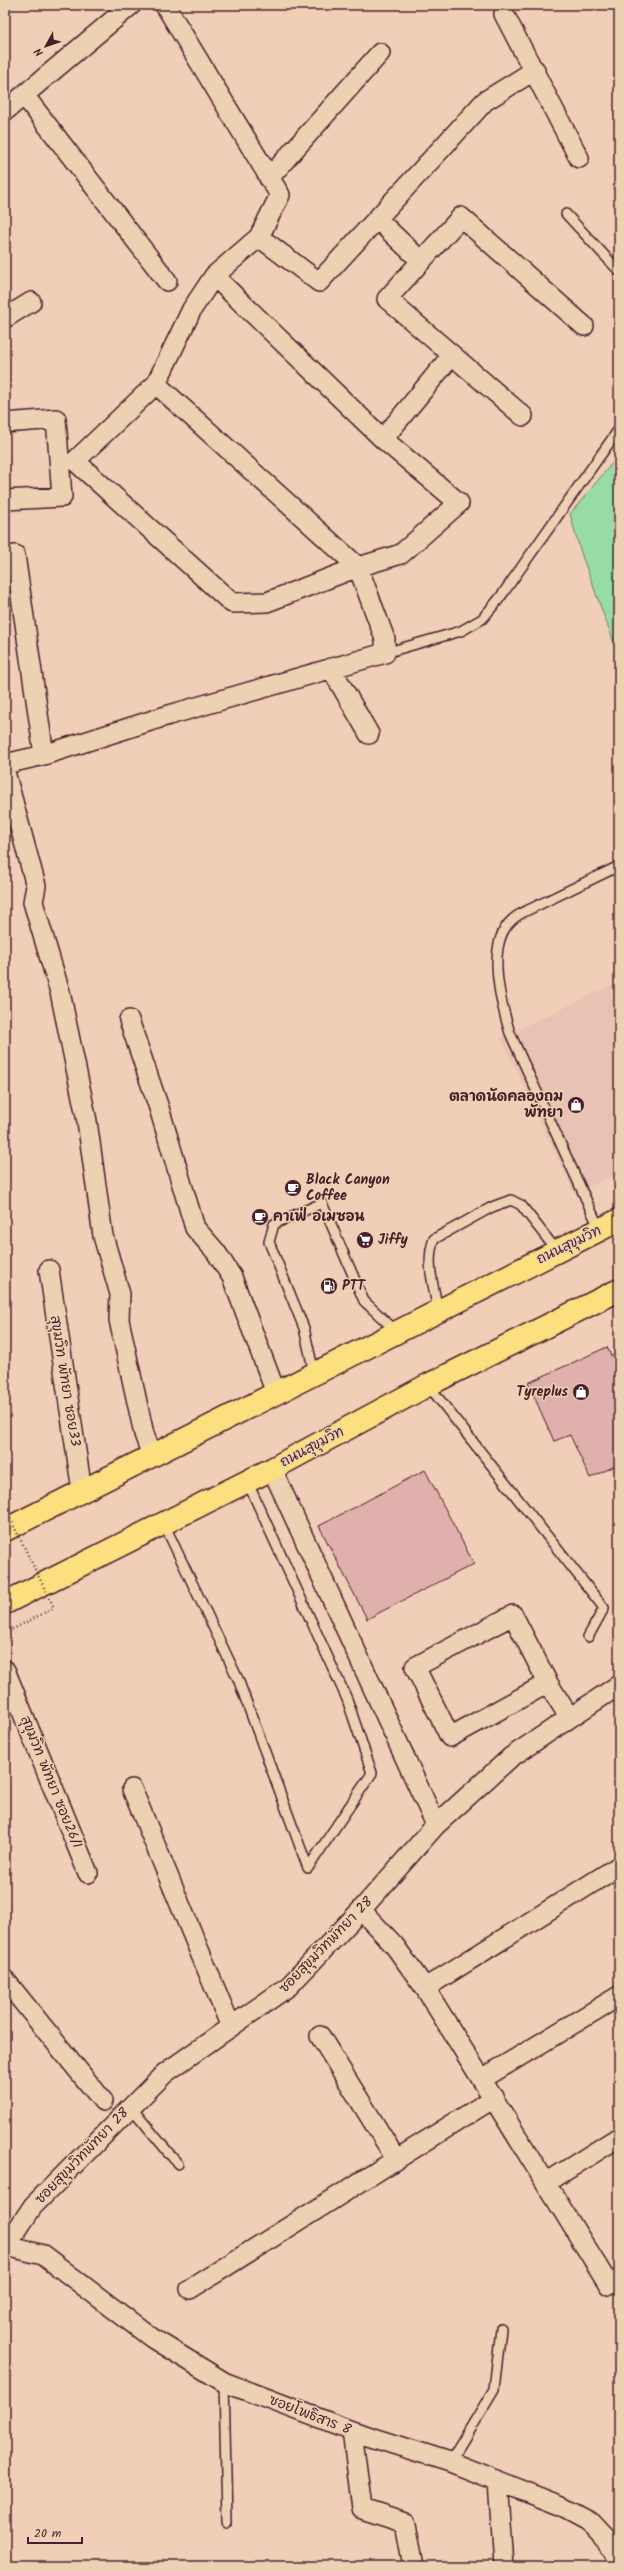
<svg xmlns="http://www.w3.org/2000/svg" width="624" height="2571" viewBox="0 0 624 2571" font-family="Kalam,'Playpen Sans Thai',sans-serif">
<rect width="100%" height="100%" fill="#f0ceb8"/>
<filter id="ink" filterUnits="userSpaceOnUse"><feTurbulence type="fractalNoise" baseFrequency=".025" numOctaves="2"/><feDisplacementMap in="SourceGraphic" scale="8" xChannelSelector="R" yChannelSelector="G"/><feConvolveMatrix kernelMatrix="1 2 1 2 8 2 1 2 1" color-interpolation-filters="sRGB"/></filter>
<g filter="url(#ink)">
<path fill="#e8c2b2" d="M 619,982 L 619,1173 L 574,1193 L 501,1037 Z"/>
<path fill="#97dba7" stroke="#707d69" d="M 619,455 L 619,656 L 581,553 L 570,514 Z"/>
<path fill="#e0b0ad" stroke="#4a1f2b" d="M 607,1347 L 611,1356 L 619,1352 L 619,1464 L 590,1478 L 570,1435 L 554,1441 L 528,1383 Z
M 425,1470 L 474,1564 L 367,1619 L 319,1526 Z"/>
<g fill="none" stroke-linecap="round" stroke-linejoin="round">
<g stroke="#4a1f2b" stroke-width="12">
<path id="lane" d="M 566,214 L 619,271
M 385,653 L 461,631 L 482,619 L 499,599 L 619,429
M 600,1230 L 510,1033 C 501,1004 485,944 512,920 C 515,917 520,914 524,912 L 619,866
M 438,1311 C 434,1286 425,1262 434,1239 L 492,1207 L 511,1200 L 521,1205 L 557,1251
M 314,1373 L 304,1328 L 269,1242 L 274,1224 L 322,1203 L 364,1301 L 397,1332
M 428,1385 L 604,1608 L 588,1637
M 164,1524 L 238,1679 L 308,1868 L 372,1773 L 347,1699 L 247,1481
M 130,2106 L 178,2164
M 224,2382 L 227,2521
M 450,2462 L 494,2389 L 501,2329"/>
</g>
<g stroke="#4a1f2b" stroke-width="22">
<path id="street" d="M 165,5 L 280,195 L 259,237 L 214,276 L 192,309 L 156,384 L 75,461 L 232,603 L 267,602 L 358,567 L 401,554 L 459,503 L 383,439 L 214,276
M 504,14 L 579,158
M 24,95 L 167,281
M 5,111 L 131,5
M 269,178 L 380,53
M 377,219 L 421,261
M 259,237 L 319,282 L 485,101 L 535,70
M 5,318 L 31,302
M 523,416 L 387,299 L 461,217 L 584,326
M 5,423 L 56,419 L 62,497 L 5,500
M 383,439 L 452,355
M 15,555 L 44,755
M 331,668 L 369,734
M 5,764 L 44,755 L 169,715 L 385,653 L 385,639 L 358,567 L 156,384
M 5,772 L 36,886 L 33,902 L 60,992 L 87,1121 L 103,1236 L 120,1294 L 119,1320 L 144,1434 L 152,1456
M 129,1020 L 159,1108 L 195,1228 L 216,1252 L 232,1277 L 276,1393
M 49,1270 L 82,1491
M 272,1469 L 436,1825
M 5,1670 L 88,1873
M 548,1683 L 450,1737 L 415,1667 L 513,1615 L 548,1683 L 569,1717
M 132,1789 L 231,2027
M 361,1910 L 394,1945 L 425,1988 L 609,2285 L 619,2279
M 5,1980 L 103,2101
M 425,1988 L 619,1866
M 320,2036 L 396,2159
M 482,2079 L 619,1996
M 546,2183 L 619,2137
M 7,2246 L 43,2255 L 152,2338 L 224,2382 L 352,2431 L 450,2462 L 562,2506 L 590,2521 L 605,2537 L 619,2562
M 5,2248 L 33,2206 L 165,2073 L 289,1986 L 361,1910 L 436,1825 L 511,1757 L 619,1685
M 190,2289 L 494,2098
M 352,2431 L 362,2509 L 405,2523 L 413,2566
M 498,2481 L 504,2566"/>
</g>
<g stroke="#4a1f2b" stroke-width="25">
<path id="highway" d="M 5,1530 L 619,1220
M 5,1603 L 272,1469 L 428,1385 L 619,1290"/>
</g>
<path stroke="#4a1f2b" stroke-width="2.5" stroke-dasharray="1 3" stroke-linecap="butt" d="M 5,1633 L 54,1608"/>
<use href="#lane" stroke="#ecd1b3" stroke-width="9"/>
<use href="#street" stroke="#ecd1b3" stroke-width="19"/>
<use href="#highway" stroke="#fce080" stroke-width="22"/>
<path stroke="#4a1f2b" stroke-width="2.5" stroke-dasharray="1 3" stroke-linecap="butt" d="M 5,1508 L 54,1608"/>
</g>
</g>
<defs>
<g id="shop-disc" transform="scale(0.9)"><circle r="9.5" fill="#4a1f2b" stroke="#ecd1b3"/><path d="M-5-2.5h2.3a2.7 3.5 0 0 1 5.4 0H5L5.5 6h-11ZM-1.5-2.5h3a1.5 2.3 0 0 0-3 0Z" fill="#fff"/></g>
<g id="cafe-disc" transform="scale(0.9)"><circle r="9.5" fill="#4a1f2b" stroke="#ecd1b3"/><path d="M-5.5-4.5H6V0H3Q3 3.5 0 3.5H-2.5Q-5.5 3.5-5.5 0ZM3-3.2v2h1.7v-2ZM-6 4.5H4V6H-6Z" fill="#fff"/></g>
<g id="supermarket-disc" transform="scale(0.9)"><circle r="9.5" fill="#4a1f2b" stroke="#ecd1b3"/><path d="M-6-5.5h2.5l.6 2H6L4.5 2H-2.5L-4.4-4H-6ZM-1.5 3.2a1.3 1.3 0 1 0 .1 0ZM3 3.2a1.3 1.3 0 1 0 .1 0Z" fill="#fff"/></g>
<g id="fuel-disc" transform="scale(0.9)"><circle r="9.5" fill="#4a1f2b" stroke="#ecd1b3"/><path d="M-5.5-6h7V0h2V4h1.3V-2.5L3-4.5l.8-.8L6-3V5H2.5V1h-1V6h-7ZM-4.2-4.7v3.2H.2V-4.7Z" fill="#fff"/></g>
</defs>
<g fill-rule="evenodd">
<use href="#shop-disc" x="576" y="1105"/>
<use href="#cafe-disc" x="293" y="1188"/>
<use href="#cafe-disc" x="260" y="1217"/>
<use href="#supermarket-disc" x="365" y="1240"/>
<use href="#fuel-disc" x="329" y="1286"/>
<use href="#shop-disc" x="581" y="1392"/>
</g>
<g text-anchor="middle" dominant-baseline="central" stroke-width="3" stroke-linejoin="round" paint-order="stroke">
<g font-size="14" font-weight="bold" fill="#4a1f2b" stroke="#ecd1b3" text-anchor="start">
<text x="563" y="1097" text-anchor="end">ตลาดนัดคลองถม<tspan x="563" dy="16">พัทยา</tspan></text>
<text x="306" y="1180">Black Canyon<tspan x="306" dy="16">Coffee</tspan></text>
<text x="273" y="1217">คาเฟ่ อเมซอน</text>
<text x="378" y="1240">Jiffy</text>
<text x="342" y="1286">PTT</text>
<text x="568" y="1392" text-anchor="end">Tyreplus</text>
</g>
<g font-size="14" fill="#4a1f2b" stroke="#ecd1b3">
<text transform="translate(569 1245) rotate(-26)">ถนนสุขุมวิท</text>
<text transform="translate(65 1381) rotate(81)">สุขุมวิท พัทยา ซอย33</text>
<text transform="translate(312 1447) rotate(-28)">ถนนสุขุมวิท</text>
<text transform="translate(51 1782) rotate(68)">สุขุมวิท พัทยา ซอย26/1</text>
<text transform="translate(326 1945) rotate(-46)">ซอยสุขุมวิทพัทยา 28</text>
<text transform="translate(82 2156) rotate(-46)">ซอยสุขุมวิทพัทยา 28</text>
<text transform="translate(310 2415) rotate(21)">ซอยโพธิสาร 8</text>
</g>
</g>
<rect width="624" height="2571" fill="none" stroke="#ecd1b3" stroke-width="20"/>
<rect x="10" y="10" width="604" height="2551" fill="none" stroke="#4a1f2b" stroke-width="1.5" filter="url(#ink)"/>
<g transform="translate(46 46) rotate(230)" stroke="#ecd1b3" stroke-width="3" paint-order="stroke">
<path d="M0-3L7 15L0 10L-7 15Z" fill="#4a1f2b"/>
<text y="-6" font-size="11" font-weight="bold" text-anchor="middle" fill="#4a1f2b">N</text>
</g>
<path d="M28 2537v6h54v-6" fill="none" stroke="#4a1f2b" stroke-width="2"/>
<text x="34" y="2537" font-size="12" fill="#4a1f2b" stroke="#ecd1b3" stroke-width="3" paint-order="stroke">20 m</text>
</svg>
